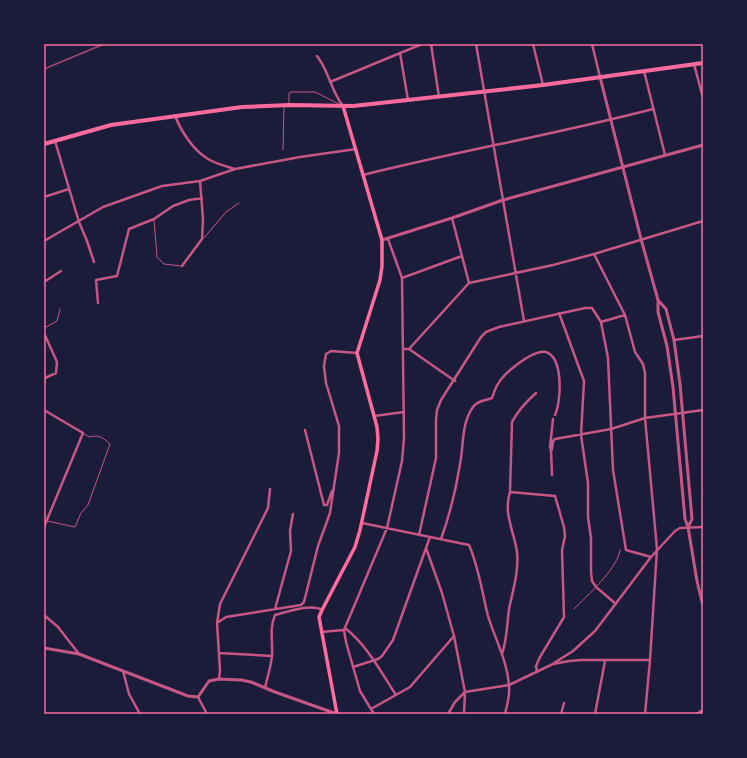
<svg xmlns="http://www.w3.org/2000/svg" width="747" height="758" viewBox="0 0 747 758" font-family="Mulish,sans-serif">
<rect width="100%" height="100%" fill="#1b1b3a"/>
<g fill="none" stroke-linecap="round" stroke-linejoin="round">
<path stroke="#c65784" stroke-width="1" d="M 289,104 L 289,94 L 290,92 L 315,92 L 339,104
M 283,150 L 284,106
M 154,220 L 157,257 L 164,264 L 181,266
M 203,239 L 226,212 L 239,203
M 44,328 L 57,321 L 60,309
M 47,521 L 75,527 L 81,513 L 88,505 L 110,444 C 103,438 99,434 90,437 L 84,434
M 574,609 C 587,596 618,568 620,550"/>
<path stroke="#c65784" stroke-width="2.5" d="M 431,44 L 439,97
M 476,44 L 524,321
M 533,44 L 543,85
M 592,44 L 600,77
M 400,53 L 408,100
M 317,56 C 329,71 331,91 343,106
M 694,64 L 703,98
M 644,71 L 665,155
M 330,82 L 422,44
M 175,116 C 181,131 193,150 208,159 C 216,164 225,166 235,169
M 55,141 L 79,222 L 87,241 L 94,262
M 363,175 C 459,151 557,134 653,109
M 44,197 L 69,189
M 452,218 L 469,283
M 44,241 L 103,207 L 162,186 L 200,181 L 235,169 L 300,157 L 356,149
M 594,254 L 625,315 L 635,352 L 643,364 L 645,373 L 645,418 L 657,549 L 650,660 L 645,714
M 182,266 L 202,239 L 203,219 L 200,181
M 402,278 L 462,256
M 44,282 L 61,271
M 98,303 L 96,280 L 117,276 L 129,229 L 154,219 L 173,206 L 189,200 L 202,198
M 559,313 L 584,381 L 581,435 L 588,483 L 588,517 L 591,538 L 591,572 L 592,581 L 596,587 L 616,604
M 601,322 L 625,315
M 44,333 L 57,362 L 56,373 L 45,378
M 674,340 L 703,336
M 404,349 L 409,349 L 455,381
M 409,349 L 469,283 L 553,265 L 594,254 L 703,221
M 44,383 L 45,378
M 44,410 L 83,433 L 44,527
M 374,416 L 404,412
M 553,419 L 550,447 L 551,450 L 552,449 L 553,441 L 555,439 L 611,429 L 645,418 L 703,410
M 305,430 L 324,505 L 327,505 L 332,491
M 551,450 L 552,475
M 510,492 L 555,496 L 564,527 L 565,536 L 562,550 L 564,617 L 540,657 L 536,666 L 537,672
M 362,523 L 469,545 C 479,568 482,592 488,616 C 495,639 508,662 509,687 C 510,696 507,705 505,714
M 419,535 L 436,458 L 436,420 L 437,410 L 441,400 L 481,337 L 486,332 L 499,327 L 585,308 L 592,308 L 601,322 L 608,358 L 613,470 L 626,550 L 651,557
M 430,537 L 426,548 L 442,593 L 454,636 L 465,692 L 464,714
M 441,539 C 450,514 456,490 460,464 C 464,445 461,424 473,407 C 478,400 485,401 492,398 C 494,393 495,388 498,384 C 504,373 533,349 546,352 C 564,358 561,402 555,415
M 275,609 L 291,551 L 290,531 L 293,514
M 44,615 L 58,627 L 79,654
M 217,623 L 226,617 L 301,605 L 304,602 L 318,546 L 330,513 L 339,453 L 339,426 L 326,383 L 324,366 L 326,354 L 331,351 L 357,353
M 345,628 C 367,645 381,672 396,695
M 321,632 L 344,630
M 219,653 L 272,656
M 502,654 C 507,640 507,624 509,609 C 513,590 519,571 517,552 C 514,531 503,513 510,492 L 512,422 C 518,410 526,402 536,393
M 554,663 L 573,651 L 595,631 L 651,557 L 675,531 L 680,528 L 703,527
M 353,667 L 378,659 L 382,656 L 393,640 L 426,548
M 123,671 L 129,694 L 140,714
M 219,679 L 220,670 L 217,623 L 220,604 L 268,508 L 270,489
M 265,687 C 268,676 271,666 272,656 C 273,640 269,630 275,615 C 287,612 311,603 322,610
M 198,697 L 207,714
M 371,709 L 410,687 L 454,636
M 374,714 L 360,691 L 346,642 L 344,630 L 387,528 L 402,461 L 404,438 L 402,278 L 388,239
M 448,714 L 455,702 L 465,692 L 509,685 L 553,664 L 569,661 L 581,660 L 650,660
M 561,714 L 564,703
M 595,714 L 605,661"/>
<path stroke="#c65784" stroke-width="3" d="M 600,77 L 641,239 L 658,300 L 658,312 L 667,346 L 673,387 L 685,519 L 688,527 L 697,581 L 703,606
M 382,240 L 452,218 L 503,200 L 703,145
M 658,300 L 666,309 L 674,340 L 680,384 L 692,519 L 688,527
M 44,648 L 79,654 L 188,696 L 198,697 L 209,681 L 219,679 L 241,680 L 251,682 L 275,692 L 337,714
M 697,714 L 703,710"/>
<path stroke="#ff6b9d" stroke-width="3.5" d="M 337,714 L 319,617 L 322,610 L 355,547 L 360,530 L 377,451 L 378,439 L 377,427 L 357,353 L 380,280 L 382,266 L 382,240 L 343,106"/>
<path stroke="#ff6b9d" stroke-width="4" d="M 44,144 L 111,125 L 242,107 L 289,105 L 353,106 L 543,85 L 703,63"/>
<path stroke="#a44b75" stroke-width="1.5" d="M 44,69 L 104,44"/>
</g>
<rect width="747" height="758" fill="none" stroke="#1b1b3a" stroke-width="90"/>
<rect x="45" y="45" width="657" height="668" fill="none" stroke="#ff6b9d" stroke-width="1.5"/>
</svg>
